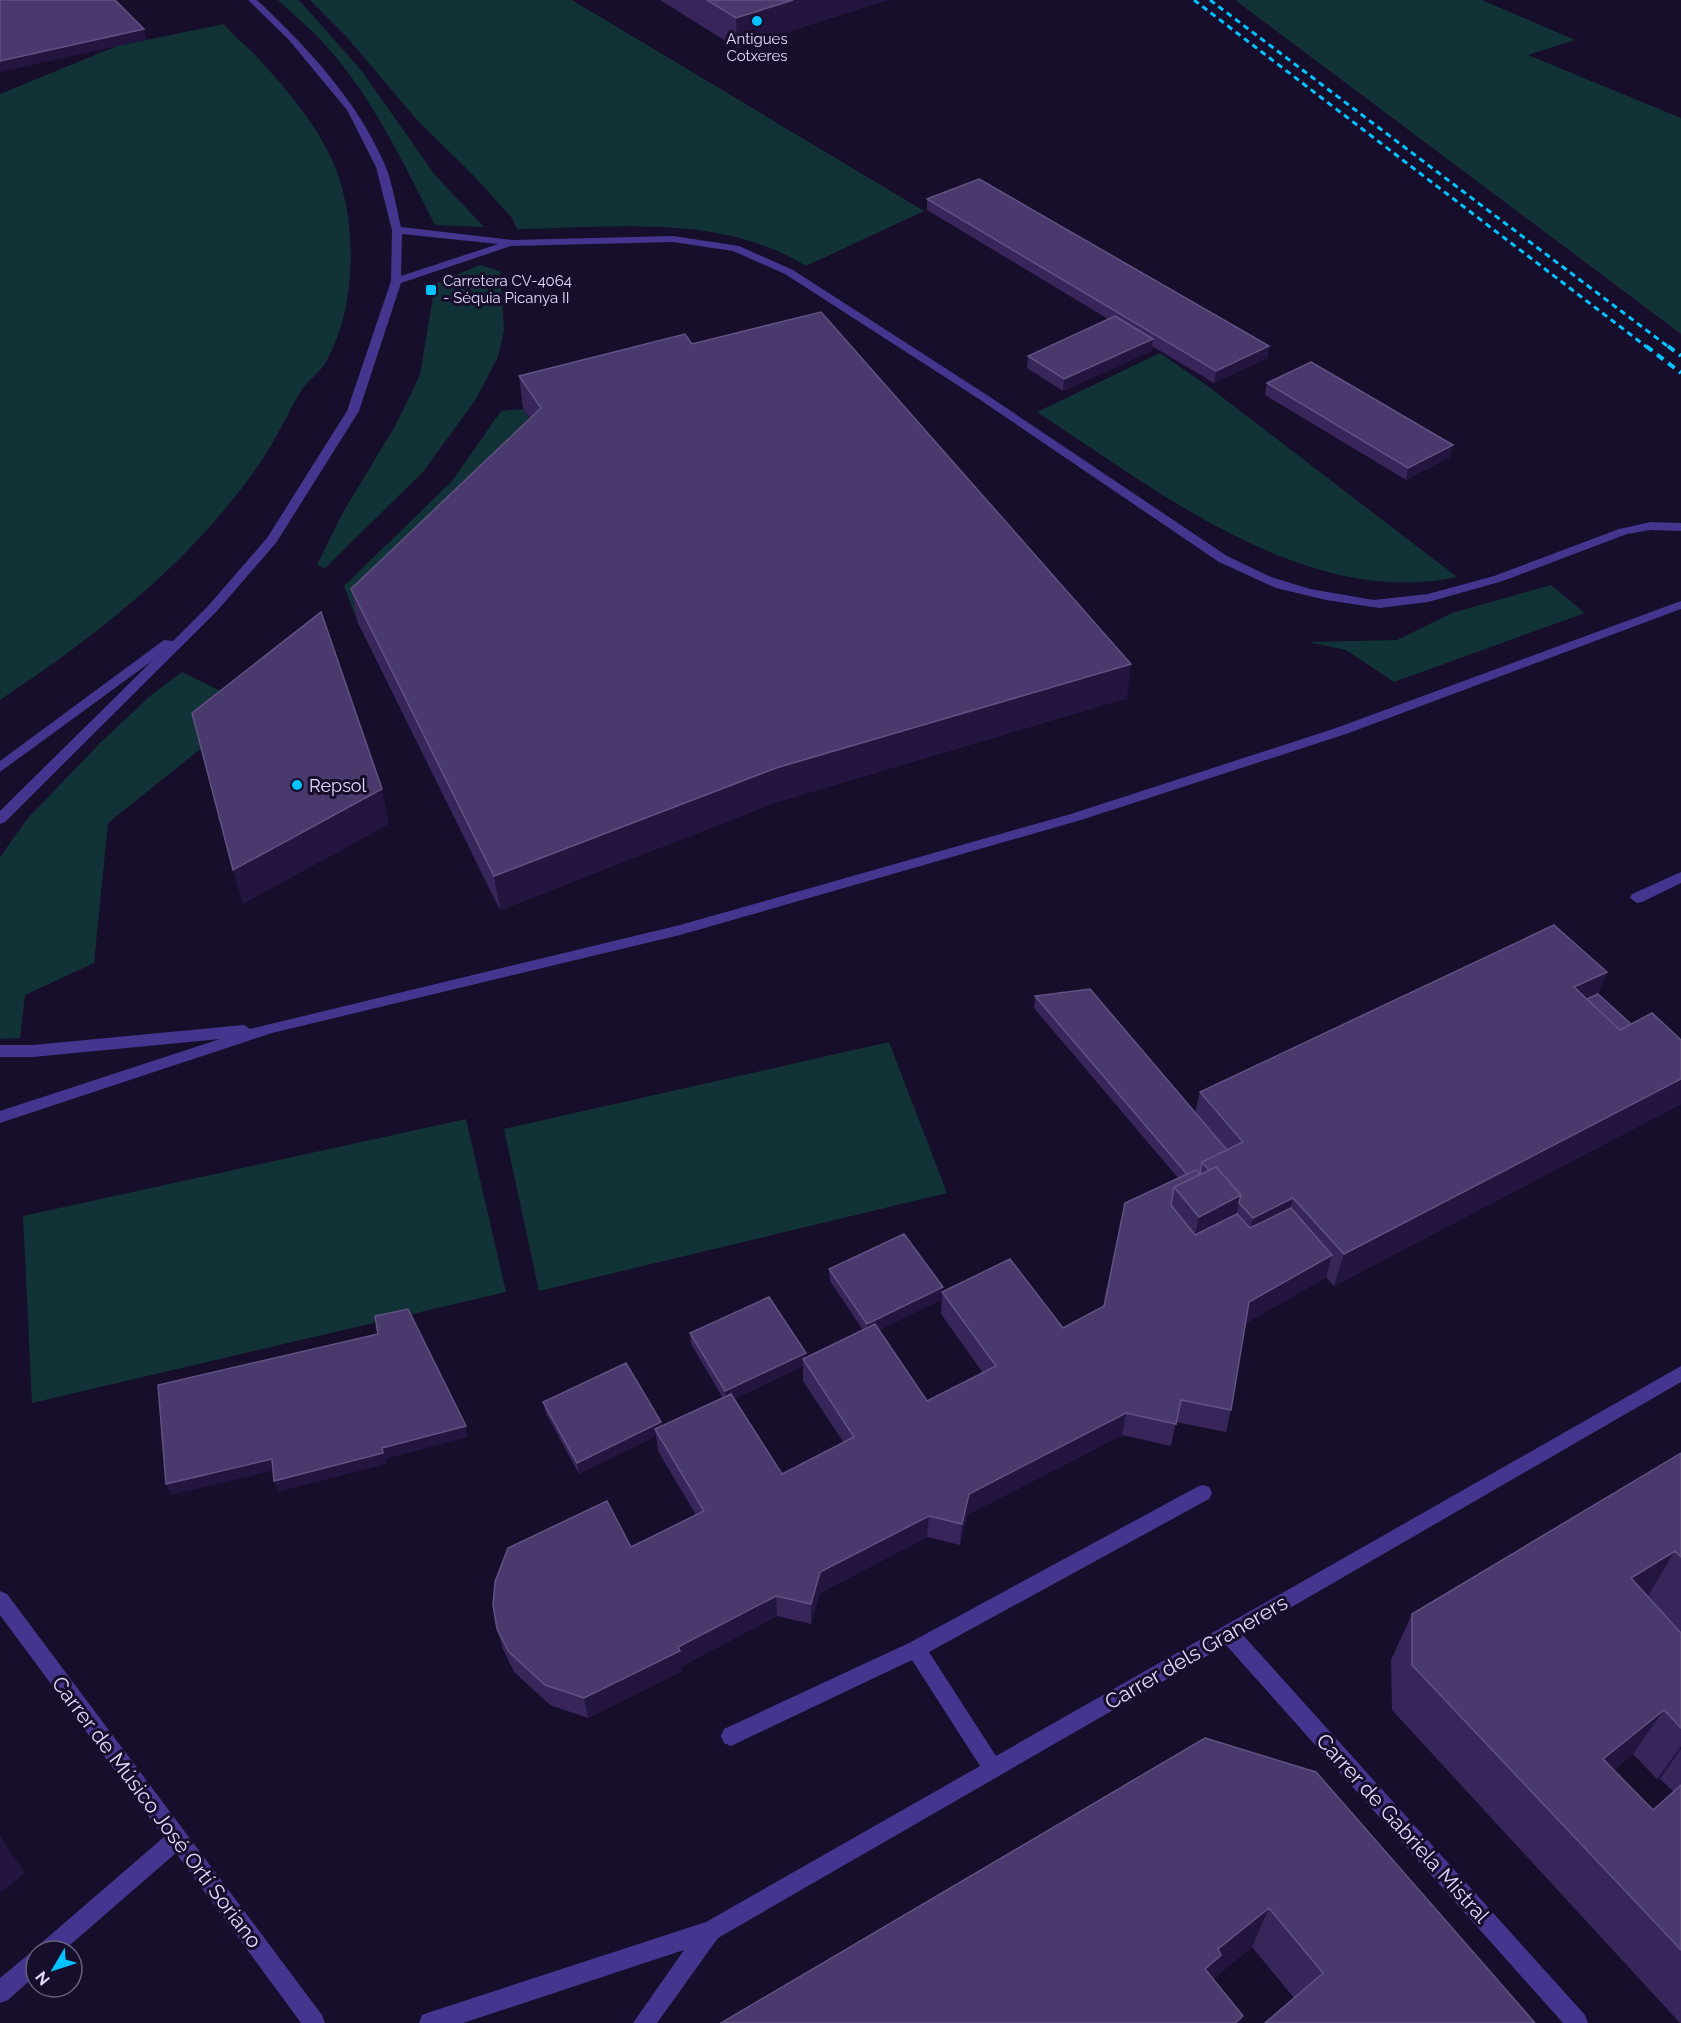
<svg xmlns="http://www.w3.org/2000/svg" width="1681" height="2023" viewBox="0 0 1681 2023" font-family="Raleway,sans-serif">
<rect width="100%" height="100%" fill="#170e2b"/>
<path fill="#113236" d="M 278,0 L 299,0 L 361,70 L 435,175 L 484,227 L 435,225 C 404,164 374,100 328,48 C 313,31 295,16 278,0 Z
M 310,0 L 572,0 L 924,211 L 806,266 C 720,213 612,228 517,229 L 512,218 L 474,176 L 417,120 L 345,35 Z
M 1235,0 L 1482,0 L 1575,40 L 1528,55 L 1681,118 L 1681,334 Z
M 224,24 C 233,36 246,45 256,56 C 285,87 316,123 333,162 C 358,219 357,306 327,360 C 322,371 310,378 303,388 C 291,406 282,428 270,447 C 259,465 246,483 233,499 C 170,579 84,644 0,700 L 0,94 L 117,46 Z
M 480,265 L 500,271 L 504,330 L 498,357 L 476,399 L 423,472 L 325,568 L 317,565 L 342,514 L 395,426 L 420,375 L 435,284 Z
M 1160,353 L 1209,387 L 1457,577 C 1306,610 1155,489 1037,412 Z
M 523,409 L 545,441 L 358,623 L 344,586 L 452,481 L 501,411 Z
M 1551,585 L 1585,613 L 1394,682 L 1346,650 L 1308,642 L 1397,640 L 1452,613 Z
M 182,672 L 253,707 L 108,823 L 94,963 L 25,995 L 20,1038 L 0,1039 L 0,857 L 27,819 L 100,743 L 150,696 Z
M 889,1042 L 947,1193 L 539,1291 L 504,1129 Z
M 466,1119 L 506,1292 L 32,1403 L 23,1216 Z"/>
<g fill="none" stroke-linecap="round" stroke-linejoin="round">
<path fill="#45358e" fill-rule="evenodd" d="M 248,0 L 257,0 C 308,48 357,100 385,165 C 393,184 396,207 401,227 L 512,240 L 673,236 L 739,246 L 793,270 L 987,395 L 1227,556 L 1271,577 L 1310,589 L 1374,600 L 1428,594 L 1494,576 L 1619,529 L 1651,522 L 1681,523 L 1681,531 L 1651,530 L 1627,534 L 1503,581 L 1428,602 L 1379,608 L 1326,600 L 1276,588 L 1219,562 L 979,399 L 785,274 L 733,251 L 673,242 L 511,246 L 401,283 L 359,411 L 276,543 L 217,611 L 5,822 L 0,824 L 0,811 L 152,661 L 0,772 L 0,761 L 164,640 L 173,641 L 209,605 L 267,538 L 347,411 L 391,281 L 392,230 L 376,167 L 347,110 L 289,40 ZM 402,234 L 498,244 L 401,276 Z
M 1681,601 L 1681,609 L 1346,734 L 1081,820 L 680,935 L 272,1033 L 0,1123 L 0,1111 L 220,1039 L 33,1057 L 0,1057 L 0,1045 L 33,1045 L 244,1025 L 250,1029 L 680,925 L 1071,814 L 1336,728 Z
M 1681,872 L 1681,883 L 1642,902 L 1637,903 L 1630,898 L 1632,894 Z
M 1681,1366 L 1681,1382 L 1243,1635 L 1585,2015 L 1588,2023 L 1563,2023 L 1226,1645 L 718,1938 L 657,2023 L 633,2023 L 684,1950 L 463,2023 L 419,2023 L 422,2015 L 430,2012 L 706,1922 L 980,1766 L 912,1660 L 731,1746 L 724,1743 L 721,1736 L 724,1729 L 909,1643 L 1197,1487 L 1203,1485 L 1209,1487 L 1212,1493 L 1209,1499 L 929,1652 L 996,1756 Z
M 0,1591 L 7,1594 L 322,2015 L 325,2023 L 301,2023 L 176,1853 L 63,1951 L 36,1951 L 36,1975 L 8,2000 L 0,2003 L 0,1978 L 29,1954 L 37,1951 L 40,1944 L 164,1837 L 0,1615 Z"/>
<path stroke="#04c3ff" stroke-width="3" stroke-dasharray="6 4.5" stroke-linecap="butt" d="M 1194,0 L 1648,348
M 1210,0 L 1670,348"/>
<path stroke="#04c3ff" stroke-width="4" stroke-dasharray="8 6" stroke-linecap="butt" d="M 1646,346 L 1681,373
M 1668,346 L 1681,356"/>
</g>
<path fill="#38255a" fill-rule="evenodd" d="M 660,0 L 887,0 L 737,48 Z
M 927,199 L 1269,346 L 1267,358 L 1214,383 L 1152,346 L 1151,351 L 1063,391 L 1027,368 L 1028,356 L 1108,319 L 927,210 Z
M 692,344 L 1127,698 L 777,802 L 500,910 L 358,623 L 351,589 L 530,418 L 523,409 L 519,376 Z
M 1267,383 L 1450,457 L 1406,480 L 1265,395 Z
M 1607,972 L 1598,994 L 1631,1024 L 1681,1040 L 1681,1104 L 1334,1286 L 1326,1277 L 1246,1323 L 1231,1410 L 1226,1432 L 1176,1422 L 1171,1446 L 1122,1435 L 967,1515 L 960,1545 L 927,1537 L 820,1593 L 811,1624 L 777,1616 L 682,1666 L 682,1671 L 588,1718 L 550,1705 L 514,1672 L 503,1649 L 497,1629 L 631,1547 L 696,1515 L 658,1451 L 656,1436 L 579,1474 L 546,1413 L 543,1402 L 661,1422 L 662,1426 L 723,1398 L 691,1344 L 690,1333 L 806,1353 L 806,1357 L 863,1330 L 830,1281 L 829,1269 L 943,1292 L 1063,1328 L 1104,1306 L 1178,1178 L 1034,1008 L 1035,996 L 1195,1113 L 1200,1092 ZM 942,1299 L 941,1314 L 983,1373 L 927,1401 L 879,1330 ZM 803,1366 L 803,1381 L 844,1443 L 782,1474 L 734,1399 Z
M 1681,1453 L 1681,2023 L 1680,2023 L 1392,1710 L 1391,1660 L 1412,1614 ZM 1633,1754 L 1657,1779 L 1660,1779 L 1674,1792 L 1653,1810 L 1614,1770 Z
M 1205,1738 L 1535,2023 L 1294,1998 L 1252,1947 L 1213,1979 L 1243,2016 L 1240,2023 L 721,2023 Z"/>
<path fill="#231440" d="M 793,0 L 887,0 L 737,48 L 736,18 Z
M 144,29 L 146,40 L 0,72 L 0,61 Z
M 1153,339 L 1151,351 L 1063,391 L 1064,379 Z
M 1269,346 L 1267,358 L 1214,383 L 1216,371 Z
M 1453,445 L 1450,457 L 1406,480 L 1408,468 Z
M 1131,664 L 1127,698 L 777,802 L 500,910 L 494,876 L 776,768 Z
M 382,789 L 389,824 L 243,904 L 233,870 Z
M 1607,972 L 1594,1006 L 1574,987 Z
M 1681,1079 L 1681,1104 L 1334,1286 L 1344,1254 Z
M 1241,1195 L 1231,1237 L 1190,1258 L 1199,1217 Z
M 1293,1198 L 1285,1231 L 1245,1251 L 1253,1218 Z
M 1332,1255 L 1326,1278 L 1243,1325 L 1249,1302 Z
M 943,1287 L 942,1299 L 867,1336 L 867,1324 Z
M 806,1353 L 806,1364 L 803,1359 L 803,1366 L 726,1403 L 725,1391 Z
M 1126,1413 L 1122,1435 L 967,1515 L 960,1545 L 962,1524 L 969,1494 Z
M 661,1422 L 662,1433 L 655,1429 L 656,1436 L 579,1474 L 577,1463 Z
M 466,1426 L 468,1437 L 386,1459 L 386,1464 L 278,1492 L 274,1481 L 382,1448 Z
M 272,1459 L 276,1470 L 171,1495 L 166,1484 Z
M 929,1516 L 927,1537 L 820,1593 L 811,1624 L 811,1604 L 820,1572 Z
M 1675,1551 L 1646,1599 L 1631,1578 Z
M 776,1596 L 777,1616 L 682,1666 L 682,1671 L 588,1718 L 584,1698 L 678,1647 Z
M 1664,1710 L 1633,1754 L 1575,1802 L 1603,1759 Z
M 1681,1746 L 1681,1749 L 1660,1779 L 1657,1779 Z
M 0,1836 L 25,1873 L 0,1893 Z
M 1269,1908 L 1252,1947 L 1211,1981 L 1205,1969 L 1218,1949 Z
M 1243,2016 L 1240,2023 L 1235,2023 Z"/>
<path fill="#4a396c" stroke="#625283" stroke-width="1.5" d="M 0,0 L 115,0 L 144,29 L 0,61 Z
M 707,0 L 793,0 L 736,18 Z
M 979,179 L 1269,346 L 1216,371 L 927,199 Z
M 821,312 L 1131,664 L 776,768 L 494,876 L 351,589 L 541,408 L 519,376 L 685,334 L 692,344 Z
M 1115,316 L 1153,339 L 1064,379 L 1028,356 Z
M 1311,362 L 1453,445 L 1408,468 L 1267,383 Z
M 321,612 L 382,789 L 233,870 L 192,713 Z
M 1554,925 L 1607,972 L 1574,987 L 1620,1030 L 1652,1013 L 1681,1040 L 1681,1079 L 1344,1254 L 1293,1198 L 1253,1218 L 1239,1203 L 1241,1195 L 1216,1167 L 1209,1170 L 1202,1162 L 1243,1142 L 1200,1092 Z
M 1090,989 L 1227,1150 L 1202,1162 L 1200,1174 L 1196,1170 L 1187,1174 L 1035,996 Z
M 1598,994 L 1631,1024 L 1620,1030 L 1587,999 Z
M 1216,1167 L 1241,1195 L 1199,1217 L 1174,1187 Z
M 1196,1170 L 1201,1174 L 1174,1187 L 1171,1205 L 1195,1235 L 1237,1214 L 1250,1228 L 1291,1208 L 1332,1255 L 1249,1302 L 1231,1410 L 1181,1400 L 1176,1424 L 1126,1413 L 969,1494 L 962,1524 L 929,1516 L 820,1572 L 811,1604 L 776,1596 L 678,1647 L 680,1651 L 584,1698 L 545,1685 L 509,1652 L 497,1629 L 493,1605 L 495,1582 L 508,1548 L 607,1501 L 631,1547 L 704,1511 L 655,1429 L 731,1394 L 782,1474 L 854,1437 L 803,1359 L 875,1324 L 927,1401 L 996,1366 L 942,1292 L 1010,1259 L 1063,1328 L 1104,1306 L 1125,1203 Z
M 904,1234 L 943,1287 L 867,1324 L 829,1269 Z
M 769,1297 L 806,1353 L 725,1391 L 690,1333 Z
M 408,1309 L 466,1426 L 382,1448 L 383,1453 L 274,1481 L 272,1459 L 166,1484 L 158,1385 L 378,1334 L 375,1316 Z
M 626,1363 L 661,1422 L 577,1463 L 543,1402 Z
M 1681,1453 L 1681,1557 L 1675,1551 L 1631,1578 L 1681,1633 L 1681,1728 L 1664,1710 L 1603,1759 L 1653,1810 L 1681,1785 L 1681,1950 L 1412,1665 L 1412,1614 Z
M 1205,1738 L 1316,1772 L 1535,2023 L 1265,2023 L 1323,1973 L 1269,1908 L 1218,1949 L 1221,1955 L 1205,1969 L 1243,2016 L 1235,2023 L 721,2023 Z"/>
<g fill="#04c3ff" stroke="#170e2b" stroke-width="2">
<circle cx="757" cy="21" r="6"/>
<rect x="425" y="284" width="12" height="12" rx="3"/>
<circle cx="297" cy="785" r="6"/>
</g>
<g text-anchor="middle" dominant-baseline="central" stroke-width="6" stroke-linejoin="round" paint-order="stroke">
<g font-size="15" fill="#e2d8ff" stroke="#170e2b">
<text x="757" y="39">Antigues<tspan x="757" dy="17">Cotxeres</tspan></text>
<text x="443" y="281" text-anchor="start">Carretera CV-4064<tspan x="443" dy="17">- Séquia Picanya II</tspan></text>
</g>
<g font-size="18" fill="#e2d8ff" stroke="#170e2b" text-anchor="start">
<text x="309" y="785">Repsol</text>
</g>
<g font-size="21" fill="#e2d8ff" stroke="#170e2b">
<text transform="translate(1196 1652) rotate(-30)">Carrer dels Granerers</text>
<text transform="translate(157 1812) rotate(53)">Carrer de Músico José Ortí Soriano</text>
<text transform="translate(1403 1828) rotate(48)">Carrer de Gabriela Mistral</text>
</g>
</g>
<g transform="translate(54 1969) rotate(231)"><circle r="28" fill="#170e2b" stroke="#685f80" stroke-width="1.5"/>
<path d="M0-4.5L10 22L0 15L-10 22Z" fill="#04c3ff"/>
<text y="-9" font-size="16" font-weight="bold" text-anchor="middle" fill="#e2d8ff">N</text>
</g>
</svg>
